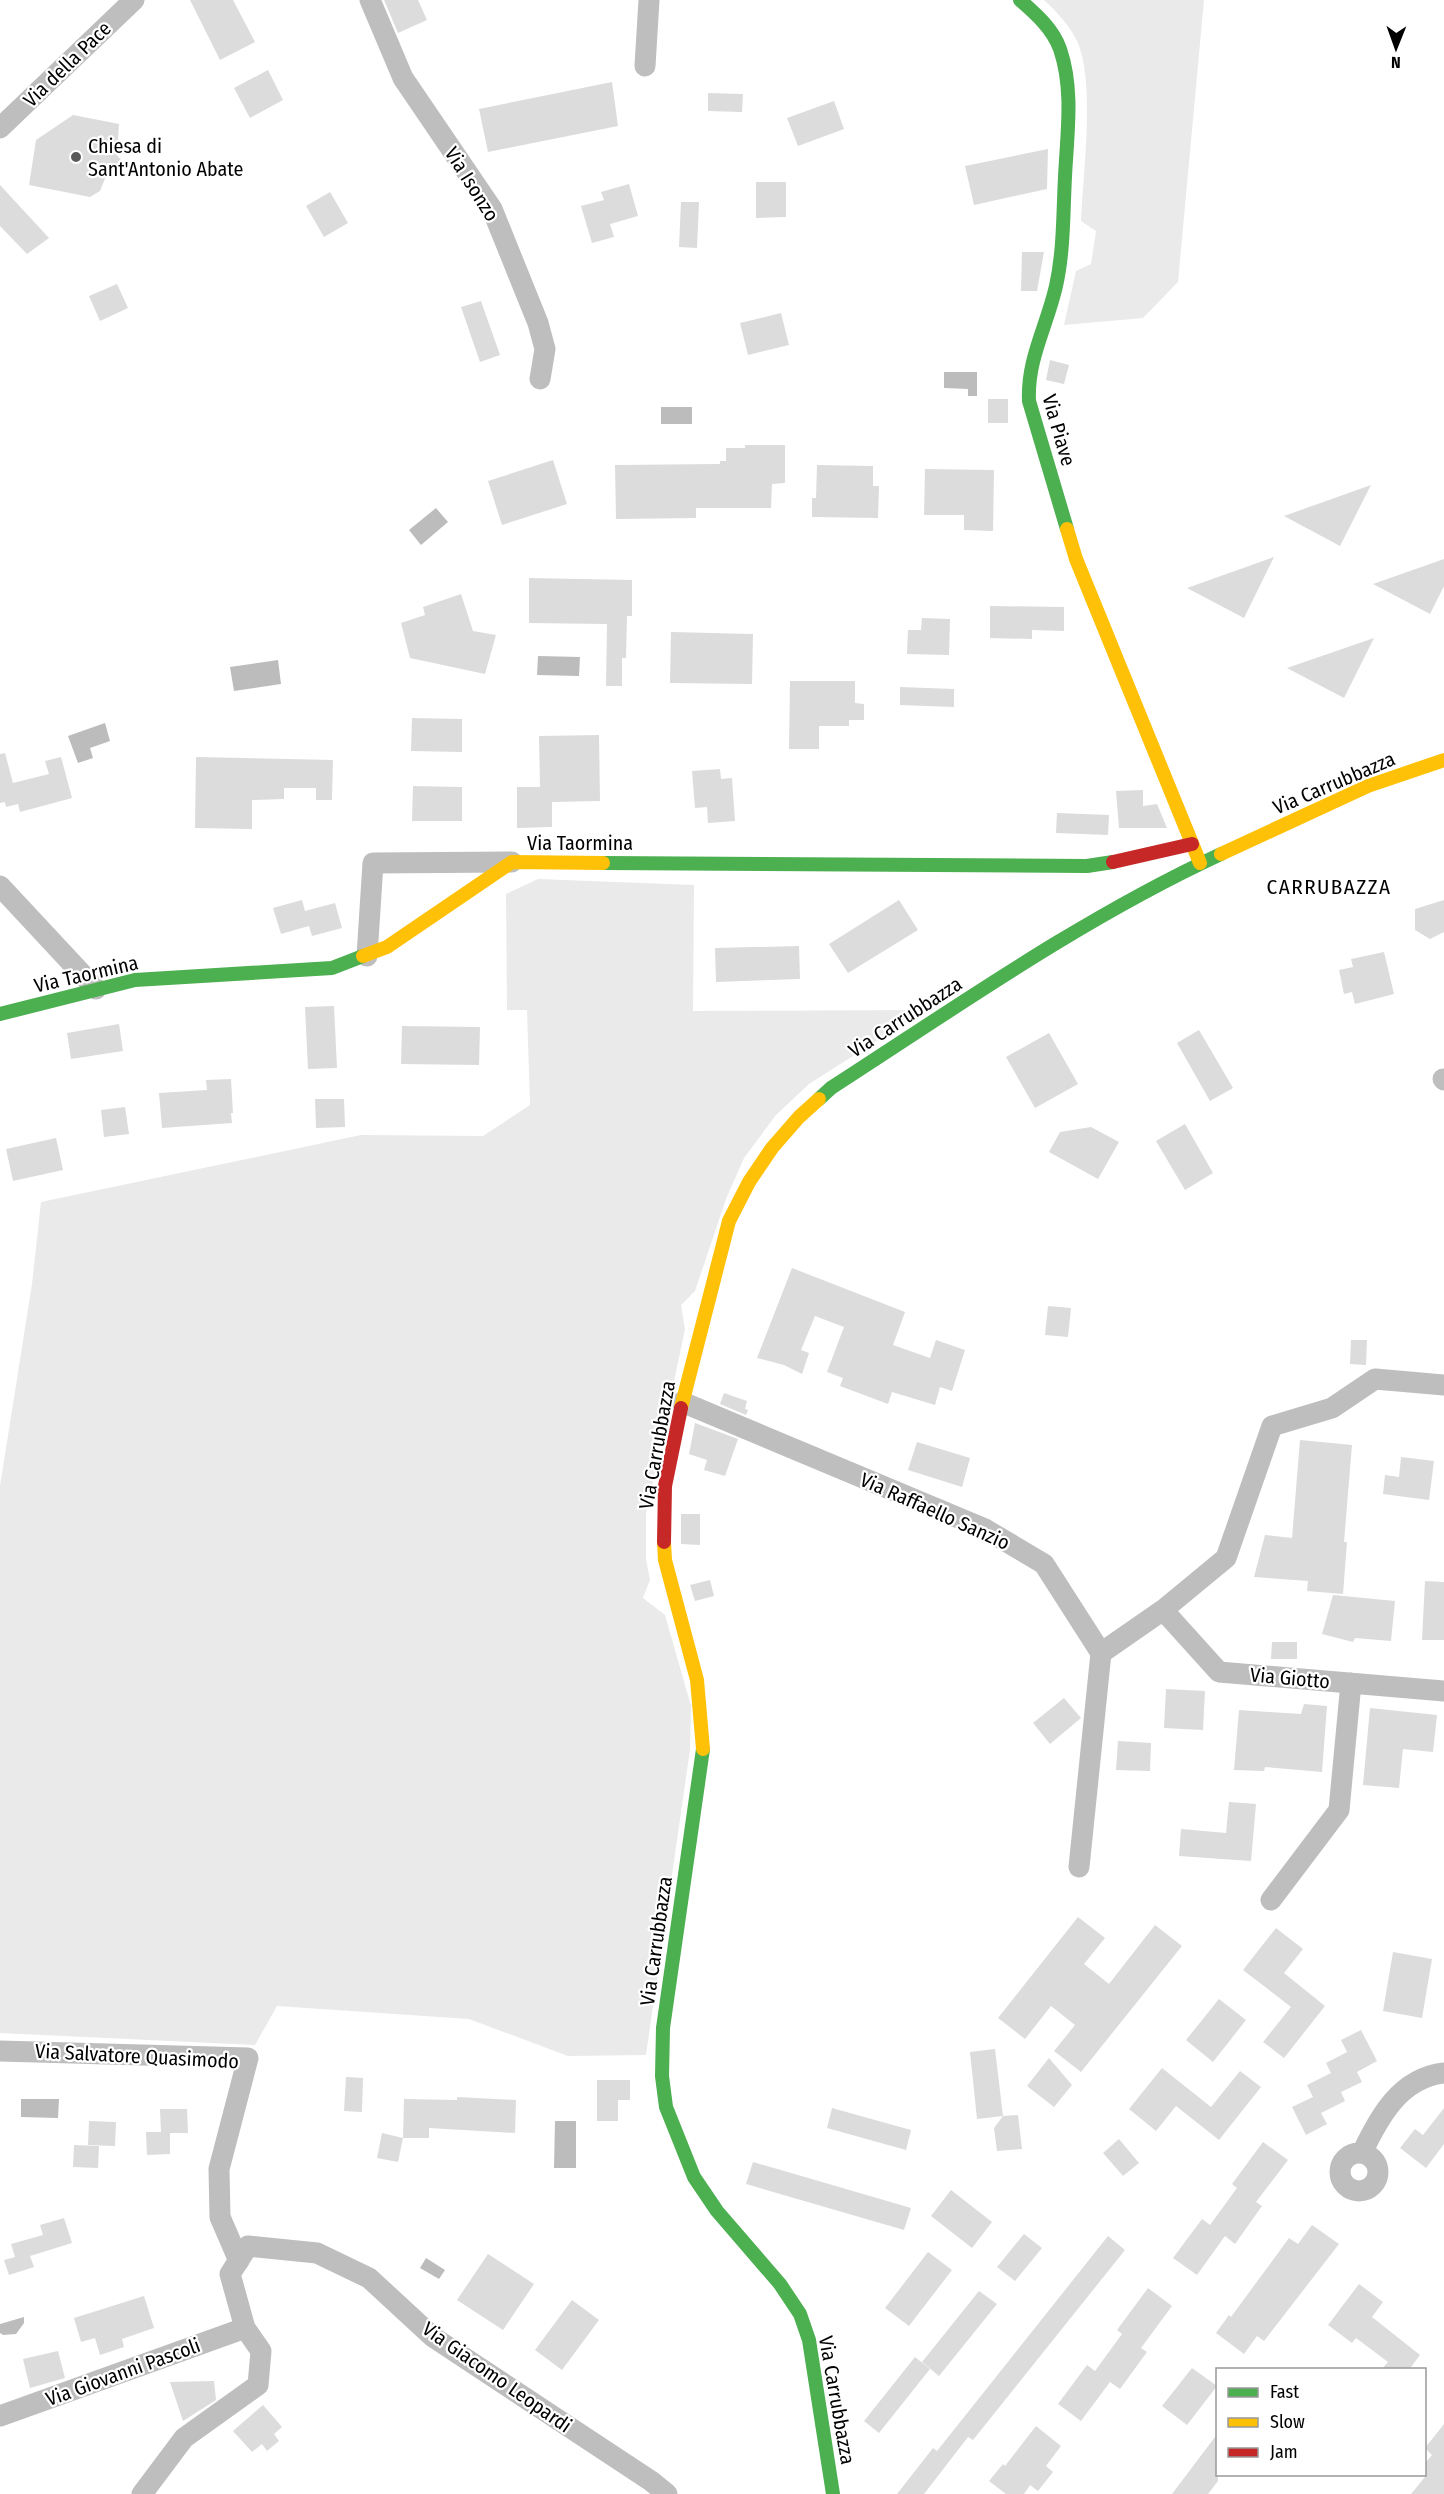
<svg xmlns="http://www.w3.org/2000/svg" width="1444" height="2494" viewBox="0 0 1444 2494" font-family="'Fira Sans Condensed',sans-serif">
<rect width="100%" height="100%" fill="#fff"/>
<path fill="#eaeaea" d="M 1044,0 L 1204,0 L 1178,282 L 1143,318 L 1064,325 L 1076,271 L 1091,264 L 1096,231 L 1081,221 C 1083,174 1095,85 1078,43 C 1071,27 1056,11 1044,0 Z
M 538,879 L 694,885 L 693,1011 L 925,1010 L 809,1084 L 776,1115 L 744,1158 L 726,1199 L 695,1291 L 681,1305 L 685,1329 L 646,1514 L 646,1559 L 650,1580 L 643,1598 L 665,1615 L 691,1706 L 690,1750 L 646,2055 L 568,2056 L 469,2019 L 277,2006 L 255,2045 L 0,2033 L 0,1486 L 32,1284 L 41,1202 L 361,1135 L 483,1136 L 530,1105 L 527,1010 L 507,1010 L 506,894 Z"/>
<path fill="#bcbcbc" d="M 944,372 L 977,372 L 977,396 L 968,396 L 968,389 L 944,388 Z
M 661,407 L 692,407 L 692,424 L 661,424 Z
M 436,508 L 448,522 L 421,545 L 409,530 Z
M 538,656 L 580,657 L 579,676 L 537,675 Z
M 278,660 L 281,684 L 234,691 L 230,667 Z
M 105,723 L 110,741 L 90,748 L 93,758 L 78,763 L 68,736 Z
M 21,2099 L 59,2099 L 58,2118 L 21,2117 Z
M 555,2121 L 576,2121 L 576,2168 L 554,2168 Z
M 426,2258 L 445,2270 L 439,2279 L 420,2268 Z
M 24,2317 L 24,2323 L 16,2334 L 3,2335 L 0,2333 L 0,2324 Z"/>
<path fill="#dcdcdc" d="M 190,0 L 233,0 L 255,42 L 220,60 Z
M 384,0 L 418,0 L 427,20 L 398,33 Z
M 268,70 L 283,100 L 250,118 L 234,88 Z
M 612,82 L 618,126 L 488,152 L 479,109 Z
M 708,93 L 743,94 L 742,112 L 708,111 Z
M 834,101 L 844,129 L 798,146 L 787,118 Z
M 73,115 L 119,124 L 117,155 L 123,163 L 110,166 L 100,191 L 90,197 L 29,185 L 36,140 Z
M 1048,149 L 1047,189 L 974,205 L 965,166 Z
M 756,182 L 786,182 L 786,217 L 756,218 Z
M 629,184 L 638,216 L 610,224 L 614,237 L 592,243 L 581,206 L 604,200 L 601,192 Z
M 0,185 L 49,238 L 27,254 L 0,226 Z
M 330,192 L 348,223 L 324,237 L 306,206 Z
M 681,202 L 699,202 L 697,248 L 679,247 Z
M 1022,252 L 1044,252 L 1037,291 L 1021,291 Z
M 117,284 L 128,308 L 100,321 L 89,296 Z
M 481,301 L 500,355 L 480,362 L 461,307 Z
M 781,313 L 789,345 L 748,355 L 740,323 Z
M 1050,360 L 1069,365 L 1064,384 L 1046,380 Z
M 988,399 L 1008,399 L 1008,423 L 988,423 Z
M 745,445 L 785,445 L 785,483 L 772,484 L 771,508 L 696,508 L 696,518 L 616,519 L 615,465 L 720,464 L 720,461 L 726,461 L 726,448 L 745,448 Z
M 553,460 L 567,504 L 502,525 L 488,481 Z
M 817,465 L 873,466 L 873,486 L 879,486 L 878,518 L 812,517 L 812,498 L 816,498 Z
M 925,469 L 994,470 L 993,531 L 964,530 L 964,515 L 924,515 Z
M 1371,485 L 1340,546 L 1284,516 Z
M 1274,557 L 1244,618 L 1187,588 Z
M 1444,559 L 1444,586 L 1430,614 L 1373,584 Z
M 529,578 L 632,580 L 632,616 L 627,616 L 626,658 L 622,658 L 622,686 L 606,686 L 607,624 L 529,623 Z
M 461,594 L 473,631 L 496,635 L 485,674 L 410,658 L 401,623 L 425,615 L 423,607 Z
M 990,606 L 1064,607 L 1064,631 L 1032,630 L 1032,639 L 990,638 Z
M 922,618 L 950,619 L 949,655 L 907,654 L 908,630 L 921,630 Z
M 671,632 L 753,634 L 752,684 L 670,683 Z
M 1374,638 L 1344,698 L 1287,668 Z
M 790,681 L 855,681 L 855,703 L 864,704 L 864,720 L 849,720 L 849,726 L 819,726 L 819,749 L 789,749 Z
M 900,687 L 954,689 L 954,707 L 900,705 Z
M 412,718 L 462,719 L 462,752 L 411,751 Z
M 599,735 L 600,801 L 552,802 L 552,827 L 517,828 L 517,787 L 540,787 L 539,736 Z
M 5,753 L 13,783 L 49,774 L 45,761 L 61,757 L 72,798 L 20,812 L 18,804 L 6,807 L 5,802 L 0,803 L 0,754 Z
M 196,757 L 333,760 L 332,800 L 316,800 L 316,788 L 284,788 L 284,799 L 252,800 L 252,829 L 195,828 Z
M 720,769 L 721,779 L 732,778 L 735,821 L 708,823 L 707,807 L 695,808 L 692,771 Z
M 413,786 L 462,787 L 462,821 L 412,821 Z
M 1143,790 L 1143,806 L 1157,804 L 1167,828 L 1119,828 L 1116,791 Z
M 1057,813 L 1109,815 L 1108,835 L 1056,833 Z
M 302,900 L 305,911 L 335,903 L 342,928 L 312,936 L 309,926 L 281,934 L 273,908 Z
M 899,900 L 918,930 L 848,973 L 829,944 Z
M 1444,900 L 1444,932 L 1430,939 L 1415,930 L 1415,909 Z
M 799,946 L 800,979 L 716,982 L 715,948 Z
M 1384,952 L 1394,994 L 1355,1004 L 1352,992 L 1344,994 L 1339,970 L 1353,967 L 1351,959 Z
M 334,1006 L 337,1068 L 308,1069 L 305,1007 Z
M 119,1024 L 123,1051 L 71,1059 L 67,1033 Z
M 402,1026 L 480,1027 L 479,1065 L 401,1064 Z
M 1199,1030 L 1233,1088 L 1210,1101 L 1177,1043 Z
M 1049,1033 L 1078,1084 L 1035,1108 L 1006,1057 Z
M 231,1079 L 233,1113 L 231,1113 L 232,1123 L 162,1128 L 159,1093 L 207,1090 L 206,1080 Z
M 315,1099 L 344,1099 L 345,1127 L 316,1128 Z
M 125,1107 L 129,1134 L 104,1137 L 101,1110 Z
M 1185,1124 L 1213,1173 L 1185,1190 L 1156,1141 Z
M 1091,1127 L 1119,1142 L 1098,1179 L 1049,1152 L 1060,1132 Z
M 56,1138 L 63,1170 L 13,1181 L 6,1149 Z
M 792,1268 L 905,1312 L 893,1345 L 930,1358 L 936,1340 L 965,1350 L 952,1391 L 940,1387 L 935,1405 L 892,1392 L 888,1404 L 840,1386 L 843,1378 L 827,1372 L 844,1327 L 815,1316 L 801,1350 L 809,1353 L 802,1374 L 784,1365 L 757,1358 Z
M 1048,1306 L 1071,1308 L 1068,1337 L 1045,1335 Z
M 1351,1340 L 1367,1340 L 1366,1365 L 1350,1364 Z
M 724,1393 L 747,1401 L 745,1409 L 748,1410 L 746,1415 L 720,1404 Z
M 695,1423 L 738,1439 L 725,1476 L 704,1470 L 707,1460 L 689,1454 Z
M 1300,1440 L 1352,1445 L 1344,1542 L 1347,1542 L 1343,1594 L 1307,1591 L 1308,1581 L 1254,1577 L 1265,1535 L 1292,1538 Z
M 917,1442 L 970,1458 L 962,1487 L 908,1470 Z
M 1401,1457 L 1434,1461 L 1429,1500 L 1383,1494 L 1385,1475 L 1399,1477 Z
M 681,1514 L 700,1514 L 700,1545 L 681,1544 Z
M 710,1580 L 714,1596 L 695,1601 L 690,1585 Z
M 1425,1581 L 1444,1582 L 1444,1640 L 1422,1640 Z
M 1333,1595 L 1395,1601 L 1391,1641 L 1355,1638 L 1353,1642 L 1322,1634 Z
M 1272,1642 L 1297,1642 L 1297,1659 L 1271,1659 Z
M 1166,1689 L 1205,1691 L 1203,1730 L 1164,1728 Z
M 1064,1698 L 1081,1718 L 1050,1744 L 1033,1723 Z
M 1304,1704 L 1327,1706 L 1322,1772 L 1265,1767 L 1264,1771 L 1234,1770 L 1239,1710 L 1301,1714 Z
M 1370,1708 L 1437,1715 L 1433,1752 L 1403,1749 L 1399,1788 L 1363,1785 Z
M 1118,1741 L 1151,1743 L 1150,1771 L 1116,1770 Z
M 1229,1802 L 1256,1804 L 1251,1861 L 1179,1856 L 1181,1829 L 1226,1833 Z
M 1078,1917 L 1105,1938 L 1084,1964 L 1109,1984 L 1155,1925 L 1182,1946 L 1081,2072 L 1054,2051 L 1075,2025 L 1051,2006 L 1025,2039 L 998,2018 Z
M 1276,1928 L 1303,1949 L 1284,1973 L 1325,2006 L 1284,2058 L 1263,2042 L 1291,2007 L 1243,1970 Z
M 1393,1952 L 1432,1959 L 1422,2018 L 1383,2011 Z
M 1219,1999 L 1246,2020 L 1213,2062 L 1186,2040 Z
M 1361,2030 L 1377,2061 L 1357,2072 L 1362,2082 L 1341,2092 L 1345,2101 L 1321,2113 L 1327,2124 L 1306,2135 L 1292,2107 L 1313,2097 L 1307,2085 L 1331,2073 L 1326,2063 L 1347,2052 L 1341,2040 Z
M 995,2049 L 1003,2116 L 977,2119 L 970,2052 Z
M 1049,2058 L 1072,2085 L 1054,2107 L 1027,2086 Z
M 1162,2068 L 1211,2107 L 1240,2071 L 1261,2087 L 1219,2140 L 1176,2106 L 1156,2131 L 1129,2109 Z
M 346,2077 L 363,2078 L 362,2112 L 344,2111 Z
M 597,2080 L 630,2080 L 630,2100 L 618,2100 L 618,2121 L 597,2121 Z
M 457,2097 L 516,2100 L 515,2133 L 429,2128 L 429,2138 L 403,2138 L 404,2099 L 457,2100 Z
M 832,2108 L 911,2130 L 906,2150 L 827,2128 Z
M 1444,2108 L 1444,2144 L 1426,2168 L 1400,2148 L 1415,2129 L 1423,2135 Z
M 160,2109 L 187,2109 L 188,2133 L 170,2133 L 170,2154 L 147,2155 L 146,2132 L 161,2132 Z
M 1018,2115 L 1022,2149 L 997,2151 L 994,2128 L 1003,2116 Z
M 89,2121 L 116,2122 L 115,2146 L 88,2145 Z
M 382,2133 L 403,2138 L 398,2162 L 377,2158 Z
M 1119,2139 L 1139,2163 L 1123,2176 L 1103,2153 Z
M 1263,2142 L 1288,2160 L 1256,2202 L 1262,2206 L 1235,2244 L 1225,2236 L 1197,2275 L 1173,2258 L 1202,2219 L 1210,2225 L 1237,2188 L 1232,2184 Z
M 74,2145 L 99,2146 L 98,2168 L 73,2167 Z
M 753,2162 L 911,2208 L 904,2230 L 746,2184 Z
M 951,2190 L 992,2222 L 972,2248 L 931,2216 Z
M 64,2218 L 72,2243 L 30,2256 L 34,2267 L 9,2275 L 4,2260 L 15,2257 L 11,2244 L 43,2235 L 40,2225 Z
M 1312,2225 L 1339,2244 L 1264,2341 L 1257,2336 L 1244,2354 L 1216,2333 L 1229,2315 L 1231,2317 L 1289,2238 L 1298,2244 Z
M 1024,2234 L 1042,2248 L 1015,2281 L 997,2267 Z
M 1108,2236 L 1125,2250 L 973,2440 L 968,2437 L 924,2494 L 897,2494 L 933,2448 L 937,2451 Z
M 928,2252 L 952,2270 L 909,2326 L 885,2308 Z
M 488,2254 L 534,2284 L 503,2330 L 457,2300 Z
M 1359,2284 L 1383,2302 L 1372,2317 L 1420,2355 L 1409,2370 L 1381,2370 L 1388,2362 L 1356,2338 L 1352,2343 L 1328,2325 Z
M 1148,2288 L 1172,2306 L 1141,2348 L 1147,2352 L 1120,2389 L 1110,2382 L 1081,2421 L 1058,2404 L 1087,2365 L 1095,2371 L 1122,2334 L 1117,2330 Z
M 979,2291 L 997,2304 L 939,2376 L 922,2362 Z
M 144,2296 L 154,2328 L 122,2339 L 124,2347 L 100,2355 L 95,2338 L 81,2342 L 74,2318 Z
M 572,2300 L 599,2320 L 562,2370 L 535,2350 Z
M 58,2351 L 65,2378 L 30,2388 L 23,2359 Z
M 915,2357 L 930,2369 L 879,2433 L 864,2421 Z
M 1192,2368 L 1217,2386 L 1187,2425 L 1162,2406 Z
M 214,2381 L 216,2400 L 183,2421 L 170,2382 Z
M 263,2405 L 282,2427 L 274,2434 L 279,2441 L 267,2451 L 262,2444 L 252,2452 L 233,2431 Z
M 1444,2424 L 1444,2494 L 1411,2494 L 1425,2477 L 1425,2463 L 1432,2455 L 1425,2448 Z
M 1036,2426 L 1061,2446 L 1046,2466 L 1053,2472 L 1038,2491 L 1030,2485 L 1024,2494 L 1006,2494 L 989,2481 L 1003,2464 L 1005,2466 Z
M 1218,2433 L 1218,2481 L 1208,2494 L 1172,2494 Z"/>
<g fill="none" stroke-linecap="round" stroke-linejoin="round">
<path stroke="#bebebe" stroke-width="21" d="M 370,0 L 403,78 L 492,209 L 538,323 L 545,349 L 540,379
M 645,66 L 649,0
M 0,128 L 134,0
M 0,886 L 96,989
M 367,956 L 373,863 L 512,862
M 1443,1079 L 1444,1080
M 682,1402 L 985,1529 L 1044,1564 L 1101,1653 L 1163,1610 L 1226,1558 L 1272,1426 L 1332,1408 L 1375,1379 L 1444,1385
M 1163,1610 L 1219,1672 L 1444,1691
M 1079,1867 L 1101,1653
M 1271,1900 L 1339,1810 L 1351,1683
M 0,2051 L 248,2058 L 219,2169 L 220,2217 L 239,2261
M 1362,2153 C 1379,2117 1400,2078 1444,2073
M1340 2172a19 19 0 1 1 38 0a19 19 0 1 1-38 0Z
M 0,2416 L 245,2328
M 142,2494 L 184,2438 L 258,2385 L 261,2351 L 245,2328 L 230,2274 L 248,2246 L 317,2253 L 369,2278 L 433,2337 L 651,2481 L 667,2494"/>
<path stroke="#4caf50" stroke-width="14" d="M 1020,0 C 1036,14 1053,29 1060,49 C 1074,90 1067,134 1065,177 C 1063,213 1064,250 1056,286 C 1047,326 1027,359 1029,401 L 1067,529
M 603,863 L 1087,866 L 1113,862
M 0,1014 L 135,980 L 332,968 L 363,956
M 819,1099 L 831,1088 C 958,1006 1083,918 1221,854
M 703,1749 L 663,2028 L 662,2076 L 666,2107 L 694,2177 L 717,2211 L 780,2284 L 800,2314 L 809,2340 L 833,2494"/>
<path stroke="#ffc107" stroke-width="14" d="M 1067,529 L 1076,559 L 1200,863
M 1221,854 L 1368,786 L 1444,760
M 363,956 L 387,947 L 512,862 L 603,863
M 681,1408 L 729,1221 L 749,1182 L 772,1148 L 799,1117 L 819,1099
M 664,1542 L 665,1560 L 697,1680 L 703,1749"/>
<path stroke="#c62828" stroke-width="14" d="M 1113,862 L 1192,844
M 664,1542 L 665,1486 L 681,1408"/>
</g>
<circle fill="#595959" stroke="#fff" stroke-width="2" cx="76" cy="157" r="6"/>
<g text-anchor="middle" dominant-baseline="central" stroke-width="4.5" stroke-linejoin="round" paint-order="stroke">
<g font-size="20" fill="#000" stroke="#fff">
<text transform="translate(67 64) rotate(-44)">Via della Pace</text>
<text transform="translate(472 184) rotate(58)">Via Isonzo</text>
<text transform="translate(1059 430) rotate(74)">Via Piave</text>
<text transform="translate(1334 783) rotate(-23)">Via Carrubbazza</text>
<text x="580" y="843">Via Taormina</text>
<text transform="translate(86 974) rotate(-13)">Via Taormina</text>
<text transform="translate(905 1017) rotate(-33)">Via Carrubbazza</text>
<text transform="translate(657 1445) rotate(-80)">Via Carrubbazza</text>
<text transform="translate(935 1511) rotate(24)">Via Raffaello Sanzio</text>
<text transform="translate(1290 1678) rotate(5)">Via Giotto</text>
<text transform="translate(656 1941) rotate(-82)">Via Carrubbazza</text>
<text transform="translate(137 2056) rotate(3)">Via Salvatore Quasimodo</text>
<text transform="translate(123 2372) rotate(-20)">Via Giovanni Pascoli</text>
<text transform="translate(497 2377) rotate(35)">Via Giacomo Leopardi</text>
<text transform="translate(837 2400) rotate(80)">Via Carrubbazza</text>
</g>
<g font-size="20" fill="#000" stroke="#fff" text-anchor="start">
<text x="88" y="146">Chiesa di<tspan x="88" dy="23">Sant'Antonio Abate</tspan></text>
</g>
<g font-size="21" letter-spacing="1.5" fill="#000" stroke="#fff">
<text x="1329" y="887">CARRUBAZZA</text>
</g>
</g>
<rect x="1216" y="2368" width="210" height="108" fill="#ffffff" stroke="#999999" stroke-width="1.5"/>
<rect x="1228" y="2388" width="30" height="9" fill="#4caf50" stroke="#999999" stroke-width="1.5"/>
<text x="1270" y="2398" font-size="18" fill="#000000">Fast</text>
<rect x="1228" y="2418" width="30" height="9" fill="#ffc107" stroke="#999999" stroke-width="1.5"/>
<text x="1270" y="2428" font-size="18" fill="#000000">Slow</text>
<rect x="1228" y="2448" width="30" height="9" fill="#c62828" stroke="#999999" stroke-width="1.5"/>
<text x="1270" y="2458" font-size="18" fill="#000000">Jam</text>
<g transform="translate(1396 48) rotate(181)" stroke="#ffffff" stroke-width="4.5" paint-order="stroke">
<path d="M0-4.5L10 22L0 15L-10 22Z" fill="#000000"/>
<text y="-9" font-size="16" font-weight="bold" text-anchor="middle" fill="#000000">N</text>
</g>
</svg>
